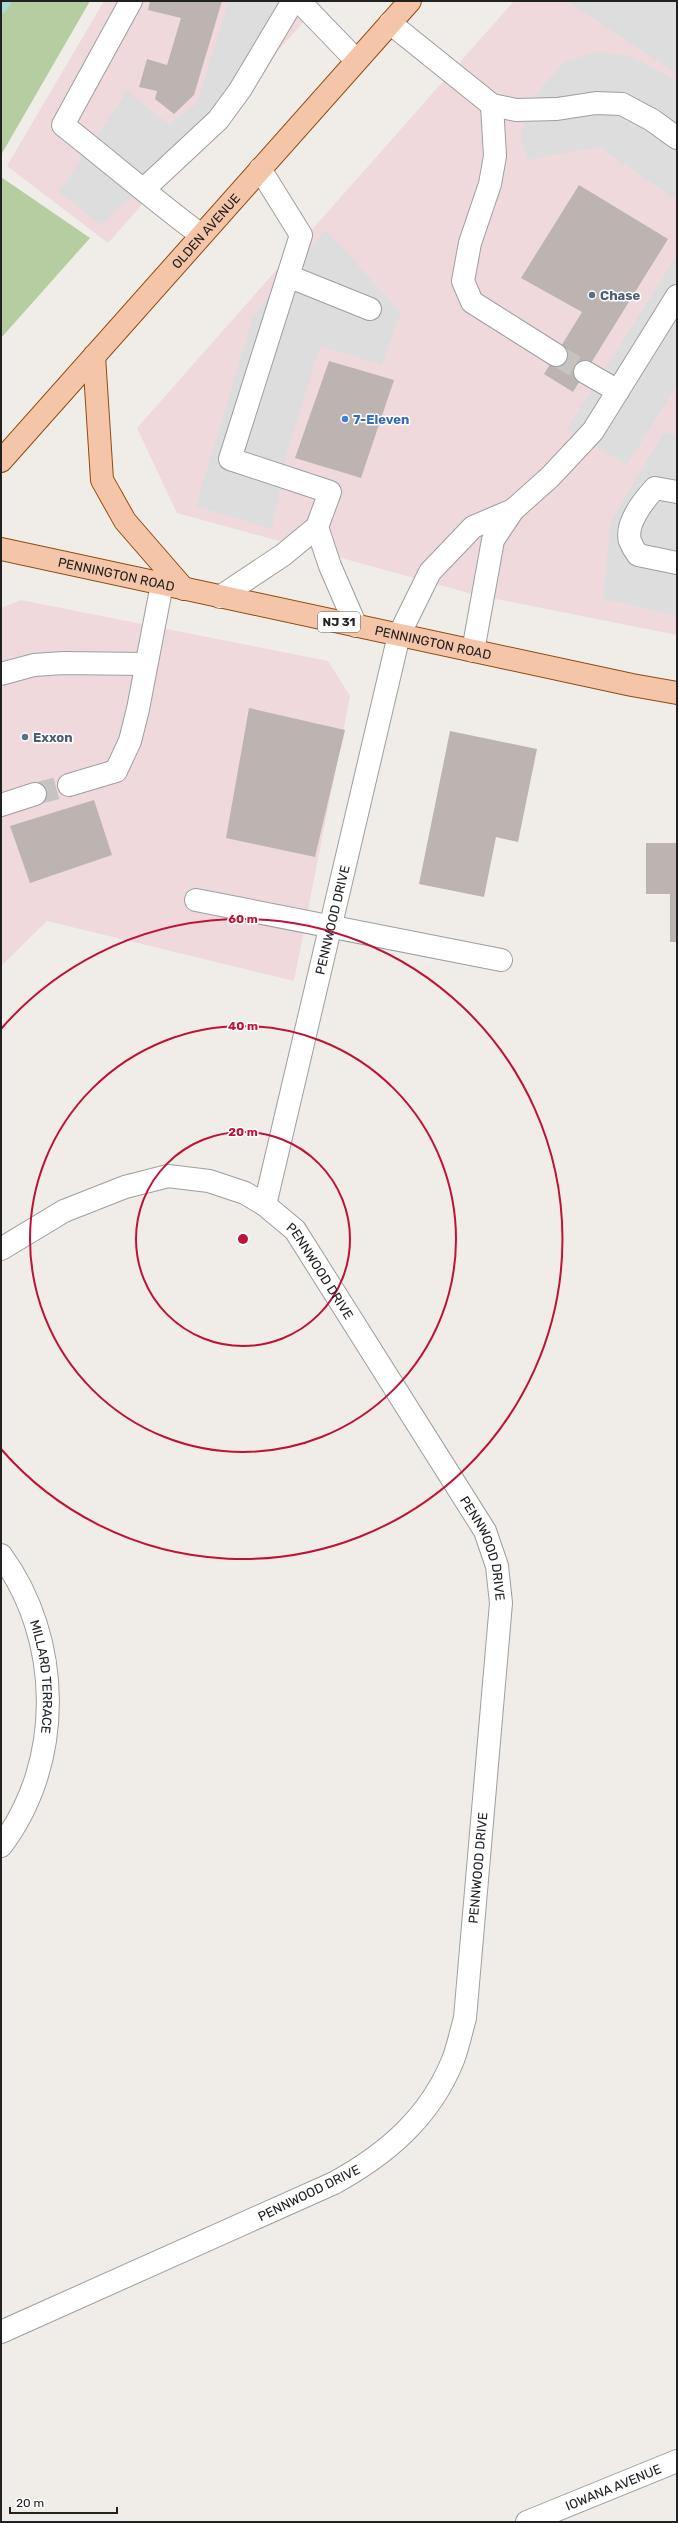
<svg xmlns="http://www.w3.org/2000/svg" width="678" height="2523" viewBox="0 0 678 2523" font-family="Rubik,sans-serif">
<rect width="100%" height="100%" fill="#f0ece8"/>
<path fill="#efd9dd" d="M 104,1 L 322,1 L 108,243 L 7,166 Z
M 514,1 L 677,1 L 677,635 L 476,595 L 177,513 L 137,428 Z
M 21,600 L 328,661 L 350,696 L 294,981 L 47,921 L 1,966 L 1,608 Z"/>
<path fill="#b6cca1" d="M 1,1 L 90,1 L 1,155 Z
M 1,177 L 90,238 L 1,338 Z"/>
<path fill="#ddd" d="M 229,1 L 305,1 L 196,135 L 101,225 L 59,192 L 127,91 L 169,124 L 197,103 Z
M 567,1 L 677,1 L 677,74 Z
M 597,52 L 631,56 L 677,81 L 677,200 L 599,147 L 527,160 L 520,134 L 537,92 L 566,61 Z
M 325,230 L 401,312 L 382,365 L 320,346 L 286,456 L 272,529 L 196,506 L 253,316 Z
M 677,255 L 677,385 L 627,465 L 567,429 Z
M 664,432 L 677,436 L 677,616 L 603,599 L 611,521 Z"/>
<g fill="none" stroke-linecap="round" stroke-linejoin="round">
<path stroke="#add9da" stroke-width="11" d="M 1,8 L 6,1"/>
</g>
<path fill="#bdb4b1" d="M 150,1 L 222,1 L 194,95 L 174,114 L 155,99 L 157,91 L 139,87 L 147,59 L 167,65 L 181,18 L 148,10 Z
M 579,185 L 668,239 L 573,392 L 544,374 L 582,312 L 521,278 Z
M 329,361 L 394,380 L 361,478 L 295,458 Z
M 249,708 L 345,730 L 315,857 L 226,838 Z
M 450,731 L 537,749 L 518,842 L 496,837 L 484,897 L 419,884 Z
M 94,800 L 112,855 L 30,883 L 10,826 Z
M 646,843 L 677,843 L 677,942 L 670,942 L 670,894 L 646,894 Z"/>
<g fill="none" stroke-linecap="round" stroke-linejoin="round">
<path stroke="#c7c3c0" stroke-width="22" stroke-dasharray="22 11" stroke-linecap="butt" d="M 556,355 L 585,372
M 35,794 L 69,785"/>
<g stroke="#9e9e9e" stroke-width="24">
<g id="minor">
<path d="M 131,1 L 63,125 C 110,162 154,200 201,235"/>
<path d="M 299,1 L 356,60"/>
<path d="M 390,23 L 492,105 L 516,110 L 557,109 L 596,103 L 622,104 L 652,120 L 677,138"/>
<path d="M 492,105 L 495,156 L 490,184 L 470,243 L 463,281 L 472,302 L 556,355"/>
<path d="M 144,189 L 218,120 L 240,90 L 293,1"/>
<path d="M 288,276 L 370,309"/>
<path d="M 585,372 L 618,391"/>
<path d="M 677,492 L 655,488 C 644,500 625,524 630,541 C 632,546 635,551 638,555 L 677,563"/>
<path d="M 513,510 L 550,477 L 593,431 L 677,296"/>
<path d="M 317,527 L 330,566 L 356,626"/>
<path d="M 220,597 L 283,555 L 317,527 L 330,492 L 230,459 L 301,235 L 260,169"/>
<path d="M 1,674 L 34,665 L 63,663 L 146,664"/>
<path d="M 69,785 L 116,771 L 130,741 L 138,709 L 162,584"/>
<path d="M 1,805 L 35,794"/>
<path d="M 196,900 L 501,960"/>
<path id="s1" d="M 265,1205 L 399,635 L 430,572 L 473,527 L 513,510 L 493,540 L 473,651"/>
<path id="s2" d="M 1,1249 L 64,1211 L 125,1187 L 168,1176 L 209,1181 L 245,1193 L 265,1205 L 295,1230 L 485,1531 L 497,1566 L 501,1603 L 465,2018 C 461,2032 458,2047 453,2060 C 430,2117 387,2154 334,2183 L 1,2332"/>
<path id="s3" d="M 1,1555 C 62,1638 65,1762 1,1846"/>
<path id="s4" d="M 527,2522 L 677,2461"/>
</g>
</g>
<g stroke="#904b0d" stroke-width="24">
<g id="major">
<path d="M 94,356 L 102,480 L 125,521 L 184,589"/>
<path id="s5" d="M 1,461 L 410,1"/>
<path id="s6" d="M 1,549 L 632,685 L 677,693"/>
</g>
</g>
<use href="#minor" stroke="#fff" stroke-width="22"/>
<use href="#major" stroke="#f4c5a9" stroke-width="22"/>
</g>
<g fill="none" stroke="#c01234" stroke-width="2">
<circle cx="243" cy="1239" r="107"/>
<circle cx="243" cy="1239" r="213"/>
<path d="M1 1029A320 320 0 1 1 1 1449"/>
</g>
<g fill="#5c6f8a" stroke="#fff" stroke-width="1.5">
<circle cx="592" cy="295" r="4"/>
<circle cx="25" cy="737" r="4"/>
</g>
<circle fill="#3f7fe0" stroke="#fff" stroke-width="1.5" cx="345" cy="419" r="4"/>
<g text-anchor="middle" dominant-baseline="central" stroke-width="3" stroke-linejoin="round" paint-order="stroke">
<rect fill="#fff" stroke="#646464" stroke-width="1" x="318" y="612" width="42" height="20" rx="3"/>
<g font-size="12" font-weight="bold" fill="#212121">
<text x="339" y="622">NJ 31</text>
</g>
<g font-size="13" fill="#212121" stroke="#fff">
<text stroke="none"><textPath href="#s5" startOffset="308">OLDEN AVENUE</textPath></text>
<text stroke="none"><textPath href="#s6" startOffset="118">PENNINGTON ROAD</textPath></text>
<text stroke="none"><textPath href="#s6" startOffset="442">PENNINGTON ROAD</textPath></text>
<text stroke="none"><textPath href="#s1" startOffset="293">PENNWOOD DRIVE</textPath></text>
<text stroke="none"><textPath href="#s2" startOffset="373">PENNWOOD DRIVE</textPath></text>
<text stroke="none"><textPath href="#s2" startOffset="697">PENNWOOD DRIVE</textPath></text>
<text stroke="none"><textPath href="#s3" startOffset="131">MILLARD TERRACE</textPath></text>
<text transform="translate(478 1868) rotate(-85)">PENNWOOD DRIVE</text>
<text transform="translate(309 2193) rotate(-26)">PENNWOOD DRIVE</text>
<text stroke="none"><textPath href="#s4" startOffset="93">IOWANA AVENUE</textPath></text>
</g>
<g font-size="13" font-weight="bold" fill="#4e5e75" stroke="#fff" text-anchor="start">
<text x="600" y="295">Chase</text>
<text x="33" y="737">Exxon</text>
</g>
<g font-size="13" font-weight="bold" fill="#366cbe" stroke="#fff" text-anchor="start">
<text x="353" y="419">7-Eleven</text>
</g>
</g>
<circle cx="243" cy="1239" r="6" fill="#c01234" stroke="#fff" stroke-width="2"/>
<g font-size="12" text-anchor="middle" font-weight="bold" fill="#c01234" stroke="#fff" stroke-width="3" stroke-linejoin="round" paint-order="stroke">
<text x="243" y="923">60 m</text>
<text x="243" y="1030">40 m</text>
<text x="243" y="1136">20 m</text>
</g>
<rect width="678" height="2523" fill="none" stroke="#212121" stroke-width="4"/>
<path d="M10 2507v6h107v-6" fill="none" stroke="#212121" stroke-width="2"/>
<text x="16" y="2507" font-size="12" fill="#212121" stroke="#ffffff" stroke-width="3" paint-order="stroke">20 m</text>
</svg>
